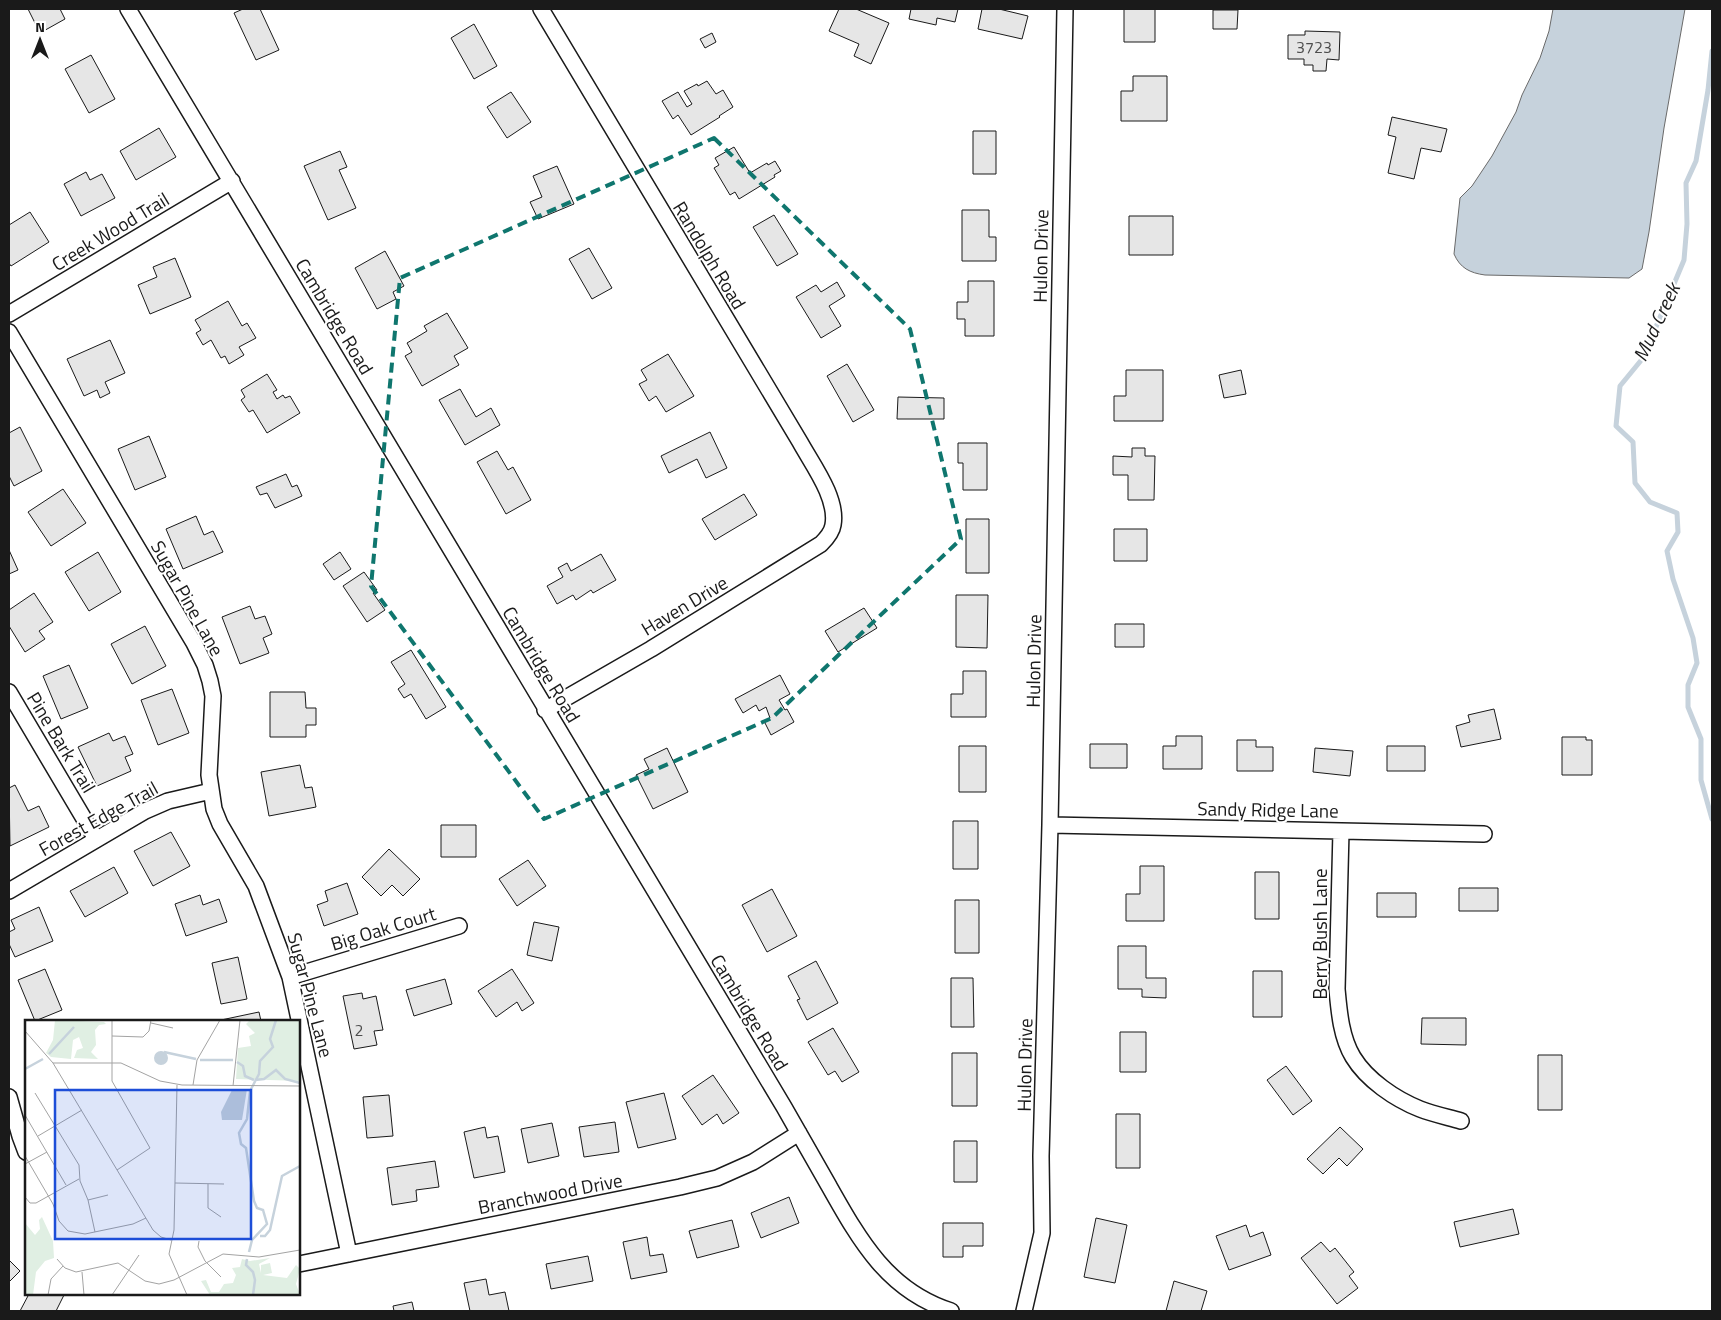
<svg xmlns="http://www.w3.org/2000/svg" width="1721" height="1320" viewBox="0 0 1721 1320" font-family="'Titillium Web',sans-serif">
<rect width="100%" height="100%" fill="#fff"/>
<path fill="#c6d2dc" stroke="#6a6a6a" d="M 1553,9 L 1685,9 L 1664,128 L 1649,232 L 1642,269 L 1629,278 L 1485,275 C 1470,273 1460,268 1454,254 L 1460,198 L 1472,186 L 1492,156 L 1516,112 L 1522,95 L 1540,58 L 1549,31 Z"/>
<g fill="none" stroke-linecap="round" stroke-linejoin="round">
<path stroke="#c6d2dc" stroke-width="5" d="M 1712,51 L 1708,90 L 1696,161 L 1686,183 L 1687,224 L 1684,260 L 1643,358 L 1620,386 L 1616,426 L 1633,442 L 1635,483 L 1650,502 L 1677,513 L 1678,532 L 1667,551 L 1673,579 L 1693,638 L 1697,663 L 1688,685 L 1688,707 L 1701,739 L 1701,780 L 1712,819"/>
</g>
<path fill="#e6e6e6" stroke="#1a1a1a" d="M 28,9 L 60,9 L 65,19 L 40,33 Z
M 243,9 L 260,9 L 279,50 L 256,60 L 234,13 Z
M 839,9 L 856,9 L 889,23 L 871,64 L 854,56 L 859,44 L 829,31 Z
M 911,9 L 958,9 L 955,22 L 937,18 L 936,25 L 909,19 Z
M 982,9 L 999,9 L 1028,16 L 1022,39 L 978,29 Z
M 1124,9 L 1155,9 L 1155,42 L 1124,42 Z
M 1213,10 L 1238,10 L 1237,29 L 1213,29 Z
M 474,24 L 497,66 L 474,79 L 451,38 Z
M 1305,31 L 1340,32 L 1339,60 L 1327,59 L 1326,71 L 1313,71 L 1313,65 L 1304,65 L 1304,59 L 1288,59 L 1288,35 L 1305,35 Z
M 712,33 L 716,42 L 705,48 L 700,39 Z
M 91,55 L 115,99 L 89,113 L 65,69 Z
M 1133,76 L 1167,76 L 1167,121 L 1121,121 L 1121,91 L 1133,91 Z
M 707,81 L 716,94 L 723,90 L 733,107 L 719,116 L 720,117 L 691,135 L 678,115 L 673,119 L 662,101 L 678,92 L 687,107 L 692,104 L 684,91 L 697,84 L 698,86 Z
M 511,92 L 531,122 L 507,138 L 487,107 Z
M 1392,117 L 1447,129 L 1441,152 L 1421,148 L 1414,179 L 1388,173 L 1396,137 L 1388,135 Z
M 159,128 L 176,157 L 136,180 L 120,151 Z
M 973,131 L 996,131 L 996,174 L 973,174 Z
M 734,147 L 750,173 L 767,163 L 768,165 L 775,161 L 781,171 L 774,175 L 775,177 L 739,199 L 735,192 L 730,195 L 714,168 L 719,165 L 715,158 Z
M 340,151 L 347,167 L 339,170 L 356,208 L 328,220 L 304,166 Z
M 557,166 L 574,204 L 538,219 L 530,202 L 542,197 L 533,176 Z
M 86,172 L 90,180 L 102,174 L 115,198 L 81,216 L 64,184 Z
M 962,210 L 989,210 L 989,237 L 996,237 L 996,261 L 962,261 Z
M 30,212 L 49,242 L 11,266 L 9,263 L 9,225 Z
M 774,215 L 798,254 L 777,266 L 753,227 Z
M 1129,216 L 1173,216 L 1173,255 L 1129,255 Z
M 589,248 L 612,288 L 592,299 L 569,259 Z
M 385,251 L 404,286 L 393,292 L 396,299 L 377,309 L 355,268 Z
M 175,258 L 191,297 L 150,314 L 138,285 L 157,277 L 153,267 Z
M 968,281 L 994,281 L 994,336 L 965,336 L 965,319 L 957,319 L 957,302 L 968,302 Z
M 837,282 L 845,296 L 829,306 L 841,326 L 821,338 L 796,297 L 816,285 L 821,292 Z
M 228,301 L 242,326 L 247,323 L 256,338 L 239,347 L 244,355 L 229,364 L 225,356 L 221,358 L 211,340 L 203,345 L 196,333 L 201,330 L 195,320 Z
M 447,313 L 468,348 L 454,356 L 459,365 L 422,386 L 405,356 L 412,352 L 407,343 L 427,331 L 424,326 Z
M 110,340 L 125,373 L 105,382 L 110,393 L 100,398 L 97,390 L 84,396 L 67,359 Z
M 668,354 L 694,396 L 666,412 L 656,396 L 649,401 L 639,384 L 647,380 L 641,370 Z
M 847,364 L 874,410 L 853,422 L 827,376 Z
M 1126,370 L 1163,370 L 1163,421 L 1114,421 L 1114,396 L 1126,396 Z
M 1241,370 L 1246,394 L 1224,398 L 1219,375 Z
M 267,374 L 277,390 L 273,392 L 277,399 L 283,395 L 285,398 L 290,396 L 300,413 L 267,433 L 253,410 L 249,412 L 241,400 L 245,397 L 241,390 Z
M 460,389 L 476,417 L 491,408 L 500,425 L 465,445 L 439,400 Z
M 898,397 L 944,398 L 944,419 L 897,419 Z
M 20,427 L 42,471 L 14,486 L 9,476 L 9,433 Z
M 710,432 L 727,468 L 706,478 L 697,459 L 669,473 L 661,456 Z
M 149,436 L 166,477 L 135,490 L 118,449 Z
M 958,443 L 987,443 L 987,490 L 963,490 L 963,463 L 958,463 Z
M 1132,448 L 1145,448 L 1145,456 L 1155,456 L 1154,500 L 1128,500 L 1128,475 L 1113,475 L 1113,456 L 1132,457 Z
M 497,451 L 508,470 L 513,467 L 531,500 L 506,514 L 477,462 Z
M 286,474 L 292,487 L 297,485 L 302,496 L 275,508 L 267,493 L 260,495 L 256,487 Z
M 63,489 L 86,523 L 51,546 L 28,512 Z
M 744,494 L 757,515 L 715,540 L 702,519 Z
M 196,516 L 204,535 L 213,531 L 223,552 L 183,569 L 166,529 Z
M 966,519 L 989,519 L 989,573 L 966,573 Z
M 1114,529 L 1147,529 L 1147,561 L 1114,561 Z
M 9,550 L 18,570 L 9,574 Z
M 98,552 L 121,592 L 89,611 L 65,572 Z
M 340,552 L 351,569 L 334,580 L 323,564 Z
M 601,554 L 616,580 L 593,593 L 591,590 L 576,600 L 573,595 L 557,604 L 547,586 L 563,577 L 558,568 L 567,563 L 571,571 Z
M 364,572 L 377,590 L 373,593 L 385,610 L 367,622 L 343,586 Z
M 34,593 L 53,622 L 39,631 L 45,639 L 25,652 L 9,626 L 9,610 Z
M 956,595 L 988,595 L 987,648 L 956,647 Z
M 250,606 L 255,619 L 265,616 L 272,634 L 263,638 L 269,653 L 240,664 L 222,617 Z
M 864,608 L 877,628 L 838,652 L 825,631 Z
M 1115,624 L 1144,624 L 1144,647 L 1115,647 Z
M 145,626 L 166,666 L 132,684 L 111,644 Z
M 411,650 L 446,707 L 426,719 L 411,694 L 404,698 L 398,689 L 405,684 L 391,662 Z
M 69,665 L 88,708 L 61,719 L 43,676 Z
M 963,671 L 986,671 L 986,717 L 951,717 L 951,694 L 963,694 Z
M 780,675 L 790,694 L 779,700 L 785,710 L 787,709 L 794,722 L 771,735 L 764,721 L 770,718 L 766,707 L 759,711 L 756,705 L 743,713 L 735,699 Z
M 172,689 L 189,733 L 158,745 L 141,700 Z
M 270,692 L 305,692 L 306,708 L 316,708 L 316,725 L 306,725 L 306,737 L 270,737 Z
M 1494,709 L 1501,739 L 1461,747 L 1456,726 L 1470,722 L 1468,715 Z
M 109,733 L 113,741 L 125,736 L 133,754 L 125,757 L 131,771 L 97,786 L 78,747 Z
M 1176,736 L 1202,736 L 1202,769 L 1163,769 L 1163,746 L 1176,746 Z
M 1562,737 L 1586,737 L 1586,740 L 1592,740 L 1592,775 L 1562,775 Z
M 1237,740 L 1256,740 L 1256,747 L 1273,747 L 1273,771 L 1237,771 Z
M 1090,744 L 1127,744 L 1127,768 L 1090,768 Z
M 959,746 L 986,746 L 986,792 L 959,792 Z
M 1387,746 L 1425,746 L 1425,771 L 1387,771 Z
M 667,748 L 688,792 L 653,809 L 636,775 L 649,769 L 644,759 Z
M 1315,748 L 1353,751 L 1350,776 L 1313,772 Z
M 300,765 L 305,788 L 312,787 L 316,807 L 269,816 L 261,772 Z
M 15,785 L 28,811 L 39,806 L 49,827 L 10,846 L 9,788 Z
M 953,821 L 978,821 L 978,869 L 953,869 Z
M 441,825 L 476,825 L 476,857 L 441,857 Z
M 171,832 L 190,866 L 153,886 L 134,851 Z
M 389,849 L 420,879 L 403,896 L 392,885 L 381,896 L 362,877 Z
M 528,860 L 546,886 L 517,906 L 499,879 Z
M 1140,866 L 1164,866 L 1164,921 L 1126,921 L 1126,894 L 1140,894 Z
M 114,867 L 128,893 L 85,917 L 70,891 Z
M 1255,872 L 1279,872 L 1279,919 L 1255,919 Z
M 347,883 L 358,914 L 324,926 L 317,905 L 328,901 L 325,891 Z
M 1459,888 L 1498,888 L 1498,911 L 1459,911 Z
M 772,889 L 797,936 L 767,952 L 742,905 Z
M 1377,893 L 1416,893 L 1416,917 L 1377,917 Z
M 200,895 L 203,905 L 219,899 L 227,922 L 186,936 L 175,904 Z
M 955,900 L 979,900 L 979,953 L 955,953 Z
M 39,907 L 53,941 L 15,957 L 9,944 L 9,932 L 15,929 L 11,920 Z
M 534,922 L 559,927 L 552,961 L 527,955 Z
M 1118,946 L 1146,946 L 1146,978 L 1166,978 L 1166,998 L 1142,997 L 1142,989 L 1118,989 Z
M 238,957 L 247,999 L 221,1004 L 212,963 Z
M 816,961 L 838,1003 L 807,1020 L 797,1000 L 800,999 L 788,976 Z
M 45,969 L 62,1010 L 35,1021 L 18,980 Z
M 512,969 L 534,1003 L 522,1011 L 517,1002 L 496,1017 L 478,991 Z
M 1253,971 L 1282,971 L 1282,1017 L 1253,1017 Z
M 951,978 L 973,978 L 974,1027 L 951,1027 Z
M 445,979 L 452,1004 L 414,1016 L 406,990 Z
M 362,993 L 363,999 L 376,996 L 383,1030 L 374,1031 L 377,1045 L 354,1049 L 343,996 Z
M 259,1012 L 261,1021 L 221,1021 L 221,1020 Z
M 1422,1018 L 1466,1018 L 1466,1045 L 1421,1044 Z
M 833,1028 L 859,1072 L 842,1082 L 835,1071 L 828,1075 L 808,1042 Z
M 1120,1032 L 1146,1032 L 1146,1072 L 1120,1072 Z
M 952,1053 L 977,1053 L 977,1106 L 952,1106 Z
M 1538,1055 L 1562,1055 L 1562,1110 L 1538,1110 Z
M 1286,1066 L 1312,1101 L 1293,1115 L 1267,1080 Z
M 713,1075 L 739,1113 L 723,1124 L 717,1114 L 702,1125 L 682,1096 Z
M 664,1093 L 676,1139 L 638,1148 L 626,1102 Z
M 389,1095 L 393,1136 L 367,1138 L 363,1097 Z
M 1116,1114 L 1140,1114 L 1140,1168 L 1116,1168 Z
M 615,1122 L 619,1152 L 584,1157 L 579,1127 Z
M 552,1123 L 559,1156 L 528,1163 L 521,1129 Z
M 485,1127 L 487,1138 L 498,1136 L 505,1172 L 474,1178 L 464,1132 Z
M 1340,1127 L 1363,1149 L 1347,1166 L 1339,1158 L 1323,1174 L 1307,1159 Z
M 954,1141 L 977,1141 L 977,1182 L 954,1182 Z
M 435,1161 L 439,1187 L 416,1190 L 417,1201 L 392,1205 L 387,1168 Z
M 789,1197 L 799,1223 L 761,1238 L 751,1213 Z
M 1513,1209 L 1519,1234 L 1460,1247 L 1454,1222 Z
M 1096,1218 L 1127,1225 L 1115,1283 L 1084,1277 Z
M 732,1220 L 739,1247 L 697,1258 L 689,1231 Z
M 943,1223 L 983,1223 L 983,1246 L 963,1246 L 963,1257 L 943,1257 Z
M 1246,1225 L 1250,1237 L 1263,1232 L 1271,1255 L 1229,1270 L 1216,1236 Z
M 647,1237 L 650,1256 L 663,1254 L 667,1272 L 631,1279 L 623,1242 Z
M 1321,1242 L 1330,1252 L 1335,1248 L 1354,1272 L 1349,1276 L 1358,1288 L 1337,1304 L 1301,1258 Z
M 588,1256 L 593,1281 L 551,1289 L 546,1264 Z
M 9,1260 L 20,1271 L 9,1282 Z
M 486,1279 L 489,1295 L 505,1292 L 509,1311 L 470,1311 L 464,1283 Z
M 1174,1281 L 1207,1291 L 1201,1311 L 1166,1311 Z
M 29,1294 L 60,1294 L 64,1295 L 56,1311 L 20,1311 Z
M 412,1302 L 414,1311 L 394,1311 L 393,1306 Z"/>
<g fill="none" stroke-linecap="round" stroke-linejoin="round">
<g stroke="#1a1a1a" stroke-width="18">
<path id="minor" d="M 128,9 L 784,1107 C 799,1133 814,1160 829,1186 C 860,1241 888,1291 951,1311
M 541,9 L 800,442 C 812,464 838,498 833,525 C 832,532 826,539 821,544 L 651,649 L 545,710
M 9,314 L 232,181
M 9,332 L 194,643 L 205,665 L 210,681 L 213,696 L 209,775 L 214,809 L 220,824 L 256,886 L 290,977 L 349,1254
M 9,692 L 96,839
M 1050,825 L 1484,834
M 1341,831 L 1337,989 C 1339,1011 1341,1037 1353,1057 C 1367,1080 1395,1099 1420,1109 C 1433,1114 1447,1117 1461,1121
M 9,891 L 145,811 L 168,801 L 211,791
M 290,977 L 459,926
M 9,1097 L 20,1136 L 26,1152
M 299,1264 L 680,1187 L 717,1178 L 753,1162 L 799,1133
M 1024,1311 L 1042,1233 L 1041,1156 L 1050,825 L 1065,9"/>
</g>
<use href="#minor" stroke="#fff" stroke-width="15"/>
</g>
<path fill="none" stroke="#0f766e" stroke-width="4" stroke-dasharray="10 6" stroke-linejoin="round" d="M 714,138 L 910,329 L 961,539 L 772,718 L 544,819 L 371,586 L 400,278 Z"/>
<g text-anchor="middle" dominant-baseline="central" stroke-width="4" stroke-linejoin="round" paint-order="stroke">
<g font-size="16" fill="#4d4d4d">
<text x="1314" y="47">3723</text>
<text x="359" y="1030">2</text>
</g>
<g font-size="19" fill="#1a1a1a" stroke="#fff">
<text transform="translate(110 231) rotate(-31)">Creek Wood Trail</text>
<text transform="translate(710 255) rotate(59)">Randolph Road</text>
<text transform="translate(1040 256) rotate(-89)">Hulon Drive</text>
<text transform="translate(335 316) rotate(59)">Cambridge Road</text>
<text transform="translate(188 598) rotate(61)">Sugar Pine Lane</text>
<text transform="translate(684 605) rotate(-31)">Haven Drive</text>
<text transform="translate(1033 661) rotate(-89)">Hulon Drive</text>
<text transform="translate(542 664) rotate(59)">Cambridge Road</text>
<text transform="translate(62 742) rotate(59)">Pine Bark Trail</text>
<text transform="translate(1268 809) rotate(1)">Sandy Ridge Lane</text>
<text transform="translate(98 818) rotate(-29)">Forest Edge Trail</text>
<text transform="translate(383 928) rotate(-17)">Big Oak Court</text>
<text transform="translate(1319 934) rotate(-90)">Berry Bush Lane</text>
<text transform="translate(311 995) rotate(75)">Sugar Pine Lane</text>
<text transform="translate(750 1012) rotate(59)">Cambridge Road</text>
<text transform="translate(1024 1065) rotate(-89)">Hulon Drive</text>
<text transform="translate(550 1193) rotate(-11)">Branchwood Drive</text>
</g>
<g font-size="20" font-style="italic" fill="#1a1a1a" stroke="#fff">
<text transform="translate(1656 322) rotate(-65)">Mud Creek</text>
</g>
</g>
<g transform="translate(25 1020)">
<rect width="275" height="275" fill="#fff"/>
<path d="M 30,0 L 79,2 L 81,4 L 74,5 L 70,10 L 71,25 L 66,32 L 73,39 L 49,38 L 52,30 L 58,28 L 54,17 L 48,20 L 46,39 L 26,37 L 21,33 L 28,20 ZM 275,0 L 275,61 L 211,59 L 213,28 L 226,26 L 224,16 L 230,13 L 221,4 L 224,1 ZM 17,197 L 28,221 L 29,238 L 20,241 L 11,252 L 8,275 L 0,275 L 0,203 L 10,215 L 15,209 L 14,200 ZM 245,238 L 234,244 L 236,253 L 236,245 L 245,243 L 247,253 L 238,255 L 262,258 L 271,245 L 275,249 L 271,264 L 275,275 L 185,275 L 176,261 L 181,260 L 186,272 L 194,272 L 199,264 L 208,263 L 211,255 L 207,248 L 215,247 L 217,239 L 225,241 Z" fill="#e0efe3"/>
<path d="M129 38a7 7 0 1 1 14 0a7 7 0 1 1-14 0ZM 214,69 L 222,69 L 217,100 L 197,100 L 196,92 L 207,70 Z" fill="#c6d2dc"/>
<path fill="none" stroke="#c6d2dc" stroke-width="2.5" d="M 139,32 L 171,39M 24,34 L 49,7M 175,40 L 208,40M 212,42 L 218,46 L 220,56 L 229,60M 0,49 L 18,39M 230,60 L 239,59 L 251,50 L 260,59 L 275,63M 235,216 L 240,216 L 245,210 L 257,156 L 275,146M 224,232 L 227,220 L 242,204 L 238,190 L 232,188 L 229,181 L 221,128 L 216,124 L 214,113 L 222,99 L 225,71 L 234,54 L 235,41 L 248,27 L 245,19 L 251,0M 222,239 L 221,245 L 228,252 L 230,260 L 228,275"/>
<path fill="none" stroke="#a3a3a3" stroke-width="1" d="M 87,0 L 87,61 L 125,128 L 92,150M 126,3 L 148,8M 0,11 L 28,43 L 128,210 L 136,217 L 146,220M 87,16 L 118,17 L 124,11 L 126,0M 28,43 L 96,43 L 135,61 L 157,65 L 275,66M 152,65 L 149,210 L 144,234 L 162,275M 168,65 L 172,40 L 195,0M 208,66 L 215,0M 10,73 L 54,145 L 55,161 L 63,180 L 70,212M 0,95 L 41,165M 13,116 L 57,90M 0,136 L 28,184 L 34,201 L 43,211 L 60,214 L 108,204 L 121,198M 0,144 L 22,132M 150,163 L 199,164M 183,164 L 183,188 L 196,197M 0,177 L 5,183 L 11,183 L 54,159M 63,180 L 83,175M 174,221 L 173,227 L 180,241 L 196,257M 32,239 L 40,248 L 51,252 L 93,243 L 120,261 L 134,264 L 149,260 L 198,234 L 234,237 L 275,230M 57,252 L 59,275M 23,275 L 26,259 L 38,246M 87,275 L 114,235"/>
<path fill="#1d4ed8" fill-opacity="0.15" stroke="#1d4ed8" stroke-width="2.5" d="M 30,70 L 226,70 L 226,219 L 30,219 Z"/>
<rect width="275" height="275" fill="none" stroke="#1a1a1a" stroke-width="2.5"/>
</g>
<rect width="1721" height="1320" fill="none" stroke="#1a1a1a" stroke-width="20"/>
<g transform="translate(40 40)" stroke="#ffffff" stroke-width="4" paint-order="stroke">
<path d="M0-4L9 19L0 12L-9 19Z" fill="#1a1a1a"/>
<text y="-8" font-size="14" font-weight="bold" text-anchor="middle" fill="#1a1a1a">N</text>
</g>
</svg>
